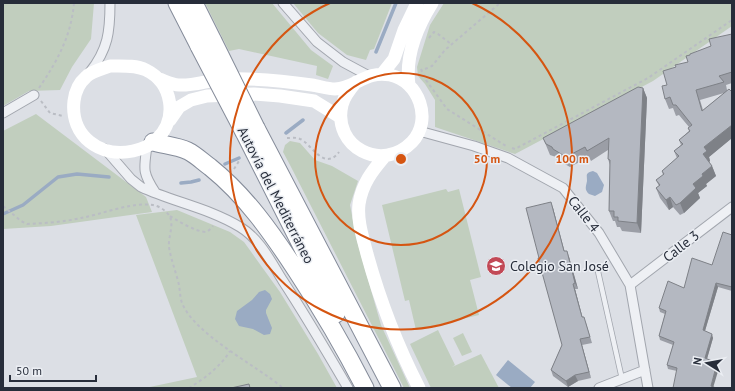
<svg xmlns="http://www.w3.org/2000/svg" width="735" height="391" viewBox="0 0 735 391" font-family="'PT Sans',sans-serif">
<rect width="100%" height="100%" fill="#dcdfe5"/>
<path fill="#c1cebe" d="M 3,3 L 94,3 L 91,39 L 72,67 L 60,90 L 29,91 L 3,106 Z
M 205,3 L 272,3 L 311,50 L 333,66 L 328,79 L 316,75 L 317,66 L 239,49 L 229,51 Z
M 293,3 L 392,3 L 374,49 L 370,50 L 366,60 L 347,55 L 318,33 Z
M 444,3 L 732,3 L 732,26 L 653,81 L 515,154 L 435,127 L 435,100 L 425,84 L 418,76 L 417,67 L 430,25 Z
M 36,114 L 146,197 L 152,212 L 51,226 L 3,229 L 3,131 Z
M 290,141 L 300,143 L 315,160 L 332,166 L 358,181 L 350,205 L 357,241 L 381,325 L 410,388 L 404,388 L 290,165 L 283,152 L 285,145 Z
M 446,189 L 448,192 L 459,189 L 481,277 L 470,280 L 479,315 L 416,330 L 409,300 L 405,301 L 382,205 Z
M 177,210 L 230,232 L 244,242 L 280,292 L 318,354 L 337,388 L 145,388 L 197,377 L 136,215 Z
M 438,330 L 455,365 L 452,367 L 481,354 L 499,388 L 431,388 L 410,344 Z
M 463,333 L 472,352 L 462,356 L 453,338 Z"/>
<path fill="#9aabc3" d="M 593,171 L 597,173 L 604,185 L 602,192 L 595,196 L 589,194 C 584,189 586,187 587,181 C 587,175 585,173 593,171 Z
M 265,290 L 270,294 L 272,299 L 266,310 L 266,313 L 272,328 L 270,334 L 264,335 L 253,329 L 239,326 L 235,319 L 237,311 L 252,300 L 259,292 Z
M 508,360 L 535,382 L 530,388 L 512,388 L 496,375 Z"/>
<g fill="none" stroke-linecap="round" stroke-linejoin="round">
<path stroke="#9aabc3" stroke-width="3.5" d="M 376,52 L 396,3
M 286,133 L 303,120
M 225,164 L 239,158
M 181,183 L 191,182 L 199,180
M 3,214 L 23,205 L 58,177 L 77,174 L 109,177"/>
<g stroke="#a2a6ae" stroke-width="6">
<path id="lane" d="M 597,267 L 622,379"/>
</g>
<g stroke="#a2a6ae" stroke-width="11">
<path id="street" d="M 283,3 L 317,42 L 343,62 L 369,76
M 90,72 C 108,49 110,32 110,3
M 3,113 L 34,95
M 419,131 L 474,146 L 508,158 L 563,188 L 599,233 L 630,285 L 648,388
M 147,146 C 144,169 142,172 155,192
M 105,149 L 131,179 L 141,187 C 173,202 209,208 240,227 C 260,239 271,262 283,281 C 306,316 327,352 348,388
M 630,285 L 732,207
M 599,388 L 645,370"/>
</g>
<g stroke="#858c9a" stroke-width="19">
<path id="highway" d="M 177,3 L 199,46
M 194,3 L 213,41
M 256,128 L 392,388
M 244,132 L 336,314
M 153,142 C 164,145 177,146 188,151 C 196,155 203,162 210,167 C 246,196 271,232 296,270 C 321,308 344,347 365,388"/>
</g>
<path stroke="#babdc4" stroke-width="2" stroke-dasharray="3 3" stroke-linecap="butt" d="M 429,38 L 434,32 L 438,34 L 451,44
M 421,69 L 426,80 L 447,109 L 506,146
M 425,69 L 432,66 L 445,50 L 500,3
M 39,88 C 58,60 71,36 74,3
M 41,101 L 50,113 L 63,116
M 287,138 C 291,138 296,137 300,139 C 311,143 324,172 339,152
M 512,148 L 515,149 L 648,78 L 732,20
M 234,169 L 239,161
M 3,206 L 21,221 L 27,224 C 45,223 64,222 81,218 C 103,214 130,202 153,205 C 159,206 167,211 170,217 C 174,226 168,237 169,247 C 171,260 176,272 179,285 C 180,291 180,297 182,303 C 195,335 256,365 283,388
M 170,216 C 178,221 196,232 206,232 C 209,231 211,228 213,226
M 189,388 C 204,379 221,366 230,351"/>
<use href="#lane" stroke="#eef0f4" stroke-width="4.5"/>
<use href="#street" stroke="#eef0f4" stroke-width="9"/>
<path stroke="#fff" stroke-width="13" d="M 110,66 C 122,66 136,65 146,70 C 173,83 178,119 157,139 C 151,145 142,149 133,151 C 100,158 70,136 74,101 C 75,93 79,83 86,77 C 92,71 102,69 110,66 Z
M 382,74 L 394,59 L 404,30 L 417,3
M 159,79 C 165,81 172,85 179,85 C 195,86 211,79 227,79 C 255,78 284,81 312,85 C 319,86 328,89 335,89 C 356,88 366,70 390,75 C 419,81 433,120 412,142 C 382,173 332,147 342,105 C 344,96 350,89 356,82
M 409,85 C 405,56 417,27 432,3
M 170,120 L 179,107 L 191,100 L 207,96 L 254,94 L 280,96 L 314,101 L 340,117
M 385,156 C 372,171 362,184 359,204 C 357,221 363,238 367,254 C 380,301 397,345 419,388"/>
<use href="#highway" stroke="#fff" stroke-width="17"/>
<g stroke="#858c9a" stroke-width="19" stroke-linecap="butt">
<path id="highway-bridge" d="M 213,41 L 256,128
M 199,46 L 244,132"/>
</g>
<use href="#highway-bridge" stroke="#fff" stroke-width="17"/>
</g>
<path fill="#9b9ea6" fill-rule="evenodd" d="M 732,34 L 732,83 L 726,85 L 727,90 L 732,92 L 732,138 L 709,157 L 710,161 L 709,162 L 712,166 L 716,176 L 706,184 L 707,186 L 698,193 L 700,198 L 684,213 L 680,215 L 673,207 L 669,210 L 660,198 L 656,188 L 659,186 L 656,180 L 663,175 L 662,171 L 677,158 L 674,151 L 681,145 L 679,140 L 689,131 L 688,128 L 689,127 L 679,115 L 676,116 L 673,108 L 669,109 L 665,99 L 667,85 L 688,62 L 690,55 L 711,46 ZM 724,93 L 703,110 L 700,100 Z
M 643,88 L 647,98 L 641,233 L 622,231 L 620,227 L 617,227 L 615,221 L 613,221 L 609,211 L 610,165 L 608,159 L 608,150 L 591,161 L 589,157 L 570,167 L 556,159 L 556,157 L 550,155 L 543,138 Z
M 553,208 L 564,251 L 569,257 L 578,289 L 575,289 L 582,317 L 586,323 L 592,343 L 582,345 L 591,378 L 578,381 L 568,387 L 553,376 L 551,370 L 562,345 L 539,258 Z
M 732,235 L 732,291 L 718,287 L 705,331 L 713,338 L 707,359 L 719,368 L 677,371 L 668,369 L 667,365 L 673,345 L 660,340 L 659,336 L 665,314 L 660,312 L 659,308 L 712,265 Z"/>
<path fill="#7e8187" d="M 643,88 L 647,98 L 641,233 L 637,223 Z
M 732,125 L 732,138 L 709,157 L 710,161 L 707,164 L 703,154 L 704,147 Z
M 712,166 L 716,176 L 706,184 L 707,186 L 698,193 L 700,198 L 684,213 L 680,203 L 693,184 L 702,174 Z
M 670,197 L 673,207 L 669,210 L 666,200 Z
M 551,202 L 553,208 L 566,257 L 564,251 Z
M 567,251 L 569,257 L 578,289 L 575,283 Z
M 716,283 L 718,287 L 704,334 L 703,330 Z
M 573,284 L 575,289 L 584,323 L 582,317 Z
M 712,334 L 713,338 L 706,362 L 705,358 Z
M 580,339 L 582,345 L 591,378 L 589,372 Z
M 717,363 L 719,368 L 713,388 L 711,386 Z
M 575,375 L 578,381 L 568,387 L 566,381 Z"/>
<path fill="#b4b8c1" stroke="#7e8187" d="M 732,34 L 732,72 L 719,76 L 724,82 L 696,90 L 702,111 L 729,89 L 732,92 L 732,125 L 704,147 L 707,151 L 703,154 L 712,166 L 702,174 L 703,176 L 693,184 L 696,188 L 680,203 L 676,205 L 670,197 L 666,200 L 656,188 L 660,185 L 656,180 L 664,174 L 662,171 L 679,156 L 674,151 L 683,144 L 679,140 L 690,131 L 688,128 L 692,125 L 676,105 L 673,105 L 670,97 L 665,99 L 662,86 L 667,85 L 663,71 L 676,67 L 675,65 L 688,62 L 686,56 L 690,55 L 690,54 L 711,46 L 709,39 Z
M 638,87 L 643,88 L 637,223 L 618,221 L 618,217 L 614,217 L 614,211 L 609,211 L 610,160 L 608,159 L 609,138 L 587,151 L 585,147 L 566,157 L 553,149 L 552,147 L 546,144 L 543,138 Z
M 551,202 L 564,251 L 567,251 L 575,283 L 573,284 L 582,317 L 584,317 L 590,337 L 580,339 L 589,372 L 575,375 L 566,381 L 551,370 L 562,345 L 538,258 L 539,258 L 526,208 Z
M 723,232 L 732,235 L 732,287 L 716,283 L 703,330 L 712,334 L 705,358 L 717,363 L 711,386 L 716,388 L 673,388 L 677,368 L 667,365 L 674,342 L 659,336 L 666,311 L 659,308 L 668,281 L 684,288 L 692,258 L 712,265 Z
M 249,384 L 250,388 L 231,388 Z"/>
<g fill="none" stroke="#d55511" stroke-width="2">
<circle cx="401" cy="159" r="86"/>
<path d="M472 3A171 171 0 1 1 330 3"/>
</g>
<defs>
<g id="school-disc" transform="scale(1)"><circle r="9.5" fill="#c24956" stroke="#ebeef3"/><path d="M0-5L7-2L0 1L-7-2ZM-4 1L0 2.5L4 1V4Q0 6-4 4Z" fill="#fff"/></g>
</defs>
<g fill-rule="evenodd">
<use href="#school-disc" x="496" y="266"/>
</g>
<g text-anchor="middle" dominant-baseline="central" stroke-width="3" stroke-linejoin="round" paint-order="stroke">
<g font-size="14" fill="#272d3a" stroke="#ebeef3">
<text transform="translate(276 195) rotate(63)">Autovía del Mediterráneo</text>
<text transform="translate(584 214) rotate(52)">Calle 4</text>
<text transform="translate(681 246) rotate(-38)">Calle 3</text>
</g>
<g font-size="14" fill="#272d3a" stroke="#ebeef3" text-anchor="start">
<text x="510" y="266">Colegio San José</text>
</g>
</g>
<circle cx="401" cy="159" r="6" fill="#d55511" stroke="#ebeef3" stroke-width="2"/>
<g font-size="12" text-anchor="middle" font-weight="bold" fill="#d55511" stroke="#ebeef3" stroke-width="3" stroke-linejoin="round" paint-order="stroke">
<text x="487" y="163">50 m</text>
<text x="572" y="163">100 m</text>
</g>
<rect width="735" height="391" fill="none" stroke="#272d3a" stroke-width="8"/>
<g transform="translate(707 363) rotate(281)" stroke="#ebeef3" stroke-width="3" paint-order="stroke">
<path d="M0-3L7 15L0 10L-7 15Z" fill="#272d3a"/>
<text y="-6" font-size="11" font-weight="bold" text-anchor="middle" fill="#272d3a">N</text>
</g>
<path d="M10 375v6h86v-6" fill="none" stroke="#272d3a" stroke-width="2"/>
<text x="16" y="375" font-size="12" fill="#272d3a" stroke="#ebeef3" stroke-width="3" paint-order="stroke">50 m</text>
</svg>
